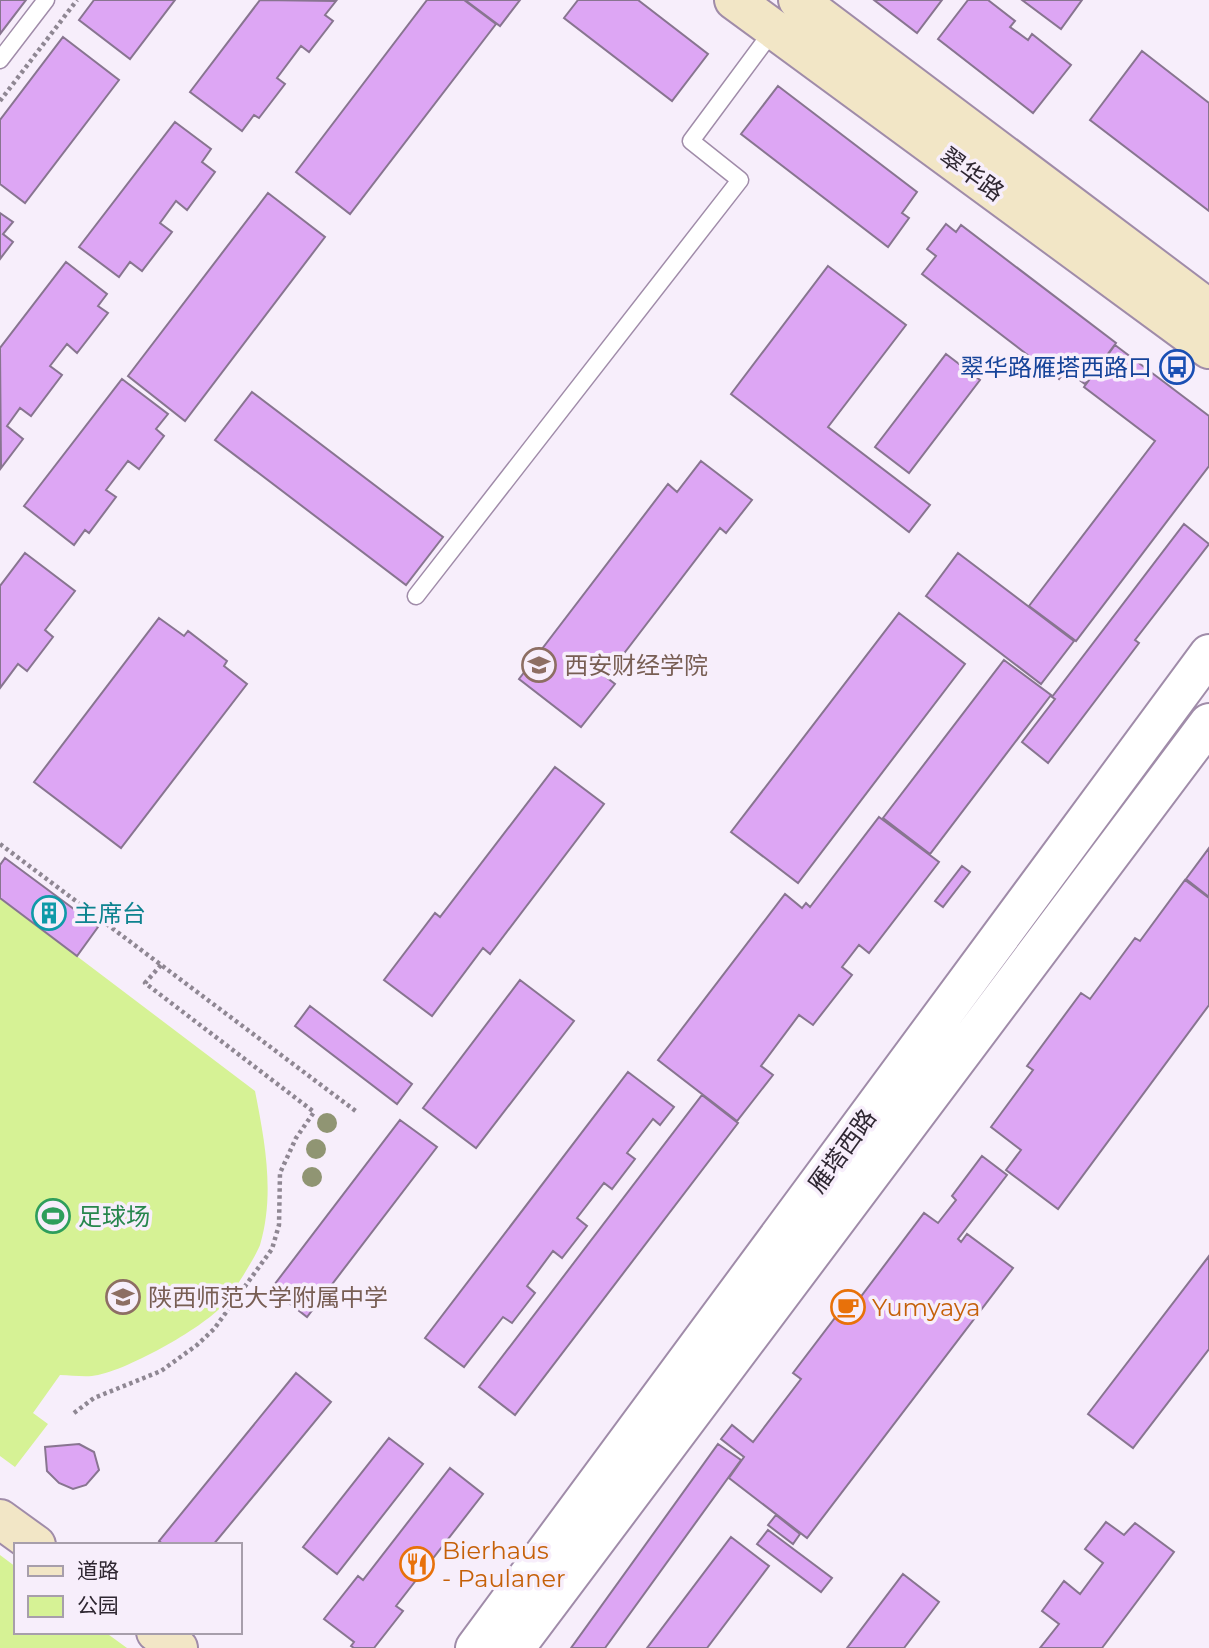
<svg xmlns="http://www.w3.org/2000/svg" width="1209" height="1648" viewBox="0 0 1209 1648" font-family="Montserrat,'Noto Sans SC',sans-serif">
<rect width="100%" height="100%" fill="#f7eefb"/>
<path fill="#d6f295" d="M 0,898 L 255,1091 C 265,1142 275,1194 260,1245 C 256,1256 231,1296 223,1305 C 203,1328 123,1373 92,1376 C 82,1377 70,1375 60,1375 L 33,1413 L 48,1424 L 15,1467 L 0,1456 Z
M 0,1555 L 16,1567 L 16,1632 L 105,1632 L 127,1648 L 0,1648 Z"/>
<path fill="#dda6f4" stroke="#887590" stroke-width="2" d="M 0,0 L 26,0 L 0,34 Z
M 94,0 L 175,0 L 130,59 L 79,20 Z
M 260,0 L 336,1 L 325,15 L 333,21 L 309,52 L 301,46 L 277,78 L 285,84 L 259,118 L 254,115 L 242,131 L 190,92 Z
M 427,0 L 464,0 L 496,24 L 350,214 L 296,172 Z
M 465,0 L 520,0 L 500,26 Z
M 578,0 L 638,0 L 708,54 L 672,101 L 564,18 Z
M 874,0 L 942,0 L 917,33 Z
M 968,0 L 988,0 L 1015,21 L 1010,27 L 1028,40 L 1032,34 L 1071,65 L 1033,113 L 938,39 Z
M 1022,0 L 1082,0 L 1061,29 Z
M 63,37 L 119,80 L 25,203 L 0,184 L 0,120 Z
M 1142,51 L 1209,103 L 1209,211 L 1090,120 Z
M 778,86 L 917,192 L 902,213 L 909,218 L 888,247 L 741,134 Z
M 175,122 L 211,149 L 202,162 L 215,172 L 187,210 L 176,201 L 160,223 L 172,232 L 142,271 L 130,262 L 119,277 L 79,247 Z
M 268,193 L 325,237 L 185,421 L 128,376 Z
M 0,213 L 13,222 L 3,234 L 13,242 L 0,259 Z
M 946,224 L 956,232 L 961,225 L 1116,343 L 1085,384 L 1066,370 L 1059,379 L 922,274 L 936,256 L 927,249 Z
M 66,262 L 107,294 L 98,306 L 108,313 L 77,353 L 67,344 L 50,366 L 62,375 L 31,416 L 20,408 L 7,426 L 23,439 L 1,468 L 0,348 Z
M 828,266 L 906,325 L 828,427 L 930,505 L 909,532 L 731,394 Z
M 1115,345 L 1209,416 L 1209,466 L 1076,641 L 1029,606 L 1155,441 L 1084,387 Z
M 946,354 L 980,380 L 909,473 L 875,447 Z
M 122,379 L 168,414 L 156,429 L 164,436 L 139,469 L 128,461 L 106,490 L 116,497 L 89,533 L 85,530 L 74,545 L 24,506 Z
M 252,392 L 443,537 L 406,585 L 215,440 Z
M 701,461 L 752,500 L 726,533 L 720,528 L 606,677 L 615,684 L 581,727 L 519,679 L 668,484 L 677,492 Z
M 1184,524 L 1209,544 L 1135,640 L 1139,643 L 1048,763 L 1022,742 L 1055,699 L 1052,697 Z
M 25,553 L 75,591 L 45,630 L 53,637 L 27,671 L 18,664 L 0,688 L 0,586 Z
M 958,553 L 1074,641 L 1041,684 L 926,596 Z
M 899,613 L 965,664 L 798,883 L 731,832 Z
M 159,618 L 184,636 L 188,631 L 227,661 L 224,666 L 247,684 L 121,848 L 34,782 Z
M 1004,660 L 1051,695 L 930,854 L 883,818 Z
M 555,767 L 604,804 L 490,954 L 483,948 L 432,1016 L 384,980 L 435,913 L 440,917 Z
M 879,817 L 939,862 L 869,953 L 859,945 L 842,967 L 852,975 L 813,1025 L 799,1015 L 761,1066 L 773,1075 L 737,1121 L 658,1060 L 785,894 L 802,908 L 806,903 L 810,907 Z
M 1209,848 L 1209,897 L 1186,879 Z
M 5,858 L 98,927 L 77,956 L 0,898 L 0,865 Z
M 962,866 L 970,872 L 943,907 L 935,901 Z
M 1185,880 L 1209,898 L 1209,1005 L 1058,1209 L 1006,1170 L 1021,1150 L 991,1127 L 1033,1070 L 1027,1066 L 1081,993 L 1090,999 L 1135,938 L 1140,941 Z
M 520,980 L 574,1021 L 476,1148 L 423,1108 Z
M 310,1006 L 412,1084 L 397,1104 L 295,1026 Z
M 628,1072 L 674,1107 L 660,1125 L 653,1119 L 627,1153 L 635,1159 L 612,1189 L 604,1183 L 577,1218 L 587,1226 L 562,1258 L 553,1251 L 527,1286 L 535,1293 L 512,1323 L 503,1317 L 464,1367 L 425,1338 Z
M 702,1095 L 738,1123 L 515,1415 L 479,1387 Z
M 400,1120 L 437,1147 L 307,1317 L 271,1289 Z
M 982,1156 L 1007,1175 L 958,1239 L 961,1242 L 967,1234 L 1013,1268 L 807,1538 L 729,1478 L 744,1457 L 721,1439 L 732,1425 L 753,1442 L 801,1379 L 793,1373 L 844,1306 L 850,1311 L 924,1213 L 938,1223 L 956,1200 L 952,1196 Z
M 1209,1256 L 1209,1349 L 1133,1448 L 1088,1414 Z
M 296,1373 L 331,1402 L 213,1545 L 164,1545 L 159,1541 Z
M 389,1438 L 423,1464 L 337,1574 L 303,1547 Z
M 79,1444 L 94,1452 L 99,1470 L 86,1485 L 73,1489 L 59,1483 L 47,1471 L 45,1447 Z
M 718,1444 L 741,1460 L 605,1648 L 571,1648 Z
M 450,1468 L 483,1494 L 396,1606 L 403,1611 L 374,1648 L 354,1648 L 351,1646 L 354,1642 L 324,1619 L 358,1576 L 363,1580 Z
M 776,1515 L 800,1534 L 793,1544 L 768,1525 Z
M 1106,1522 L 1124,1535 L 1135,1523 L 1174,1552 L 1102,1648 L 1040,1648 L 1059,1624 L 1042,1611 L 1064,1581 L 1080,1594 L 1103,1563 L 1085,1549 Z
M 768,1530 L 832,1578 L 821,1592 L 757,1544 Z
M 731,1537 L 769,1566 L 707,1648 L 647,1648 Z
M 903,1574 L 939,1602 L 904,1648 L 847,1648 Z"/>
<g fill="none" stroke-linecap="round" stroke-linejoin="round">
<g stroke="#a08ca9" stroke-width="19">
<path id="service" d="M 0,60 L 46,0
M 416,596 L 740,180 L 691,141 L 774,29"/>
</g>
<g stroke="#a08ca9" stroke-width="42">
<path id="tertiary" d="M 475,1648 L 1209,654
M 515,1648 L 1209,723"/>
</g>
<g stroke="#a08ca9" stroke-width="42">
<path id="secondary" d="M 734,0 L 1209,349
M 798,0 L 1209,309
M 0,1519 L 36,1545
M 156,1632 L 178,1648"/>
</g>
<path stroke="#8f8793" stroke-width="4.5" stroke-dasharray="3.5 3.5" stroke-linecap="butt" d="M 0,101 L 77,0
M 0,844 L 357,1112
M 74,1413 L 94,1398 L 161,1371 L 197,1345 L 214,1329 L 272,1249 L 279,1225 L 280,1173 L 296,1138 L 314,1112 L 145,983 L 161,965"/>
<use href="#service" stroke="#fff" stroke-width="16"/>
<use href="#tertiary" stroke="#fff" stroke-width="38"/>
<use href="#secondary" stroke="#f2e6c6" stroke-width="38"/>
</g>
<g fill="#909573">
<circle cx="327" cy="1123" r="10"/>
<circle cx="316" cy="1149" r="10"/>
<circle cx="312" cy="1177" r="10"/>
</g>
<defs>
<g id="bus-ring" transform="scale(1.75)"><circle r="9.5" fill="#f7eefb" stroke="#1a4fb4" stroke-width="1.5"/><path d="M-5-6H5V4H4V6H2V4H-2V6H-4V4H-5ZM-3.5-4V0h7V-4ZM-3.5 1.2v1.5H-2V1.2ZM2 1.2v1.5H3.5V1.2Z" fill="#1a4fb4"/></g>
<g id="school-ring" transform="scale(1.75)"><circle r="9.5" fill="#f7eefb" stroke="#8d6e63" stroke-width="1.5"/><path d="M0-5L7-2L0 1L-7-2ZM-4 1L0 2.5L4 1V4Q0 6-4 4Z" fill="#8d6e63"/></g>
<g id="building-ring" transform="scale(1.75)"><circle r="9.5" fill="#f7eefb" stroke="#0f9aa8" stroke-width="1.5"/><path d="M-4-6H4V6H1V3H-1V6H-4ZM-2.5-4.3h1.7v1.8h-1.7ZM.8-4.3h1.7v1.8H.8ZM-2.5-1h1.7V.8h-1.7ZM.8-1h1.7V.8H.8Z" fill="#0f9aa8"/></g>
<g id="stadium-ring" transform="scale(1.75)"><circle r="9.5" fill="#f7eefb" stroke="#2e9e5b" stroke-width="1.5"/><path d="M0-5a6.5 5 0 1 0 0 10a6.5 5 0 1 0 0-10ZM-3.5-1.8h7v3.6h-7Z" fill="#2e9e5b"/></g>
<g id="cafe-ring" transform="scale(1.75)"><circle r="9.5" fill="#f7eefb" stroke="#e8710a" stroke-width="1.5"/><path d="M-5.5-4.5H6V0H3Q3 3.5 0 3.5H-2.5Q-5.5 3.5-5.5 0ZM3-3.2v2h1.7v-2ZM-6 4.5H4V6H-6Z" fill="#e8710a"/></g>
<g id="restaurant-ring" transform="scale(1.75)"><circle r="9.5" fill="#f7eefb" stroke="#e8710a" stroke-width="1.5"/><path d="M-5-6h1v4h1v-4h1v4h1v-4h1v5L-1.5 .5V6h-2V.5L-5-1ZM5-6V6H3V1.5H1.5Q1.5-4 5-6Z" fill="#e8710a"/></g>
</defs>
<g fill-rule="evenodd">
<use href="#bus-ring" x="1177" y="367"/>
<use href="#school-ring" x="539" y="665"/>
<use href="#building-ring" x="49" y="913"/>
<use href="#stadium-ring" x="53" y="1216"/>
<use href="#school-ring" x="123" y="1297"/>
<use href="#cafe-ring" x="848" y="1307"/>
<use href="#restaurant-ring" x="417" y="1564"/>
</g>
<g text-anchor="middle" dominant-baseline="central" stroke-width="7" stroke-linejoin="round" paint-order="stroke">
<g font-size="24" fill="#2f2732" stroke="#f7eefb">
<text transform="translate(972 174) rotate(36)">翠华路</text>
<text transform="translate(842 1151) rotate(-54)">雁塔西路</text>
</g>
<g font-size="24" fill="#164399" stroke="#f7eefb" text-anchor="end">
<text x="1152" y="367">翠华路雁塔西路口</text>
</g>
<g font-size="24" fill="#785e54" stroke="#f7eefb" text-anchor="start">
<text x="564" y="665">西安财经学院</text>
<text x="148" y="1297">陕西师范大学附属中学</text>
</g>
<g font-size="24" fill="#0d838f" stroke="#f7eefb" text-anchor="start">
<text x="74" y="913">主席台</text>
</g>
<g font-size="24" fill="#27864d" stroke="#f7eefb" text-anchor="start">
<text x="78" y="1216">足球场</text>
</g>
<g font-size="24" fill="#c56008" stroke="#f7eefb" text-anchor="start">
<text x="872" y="1307">Yumyaya</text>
<text x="442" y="1550">Bierhaus<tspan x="442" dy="28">- Paulaner</tspan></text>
</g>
</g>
<rect x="14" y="1543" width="228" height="91" fill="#f7eefb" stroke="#a79eab" stroke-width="2"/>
<rect x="28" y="1566" width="35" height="10" fill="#f2e6c6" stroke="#a79eab" stroke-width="2"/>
<text x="77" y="1578" font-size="21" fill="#2f2732">道路</text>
<rect x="28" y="1596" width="35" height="21" fill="#d6f295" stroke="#a79eab" stroke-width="2"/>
<text x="77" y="1613" font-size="21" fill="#2f2732">公园</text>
</svg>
